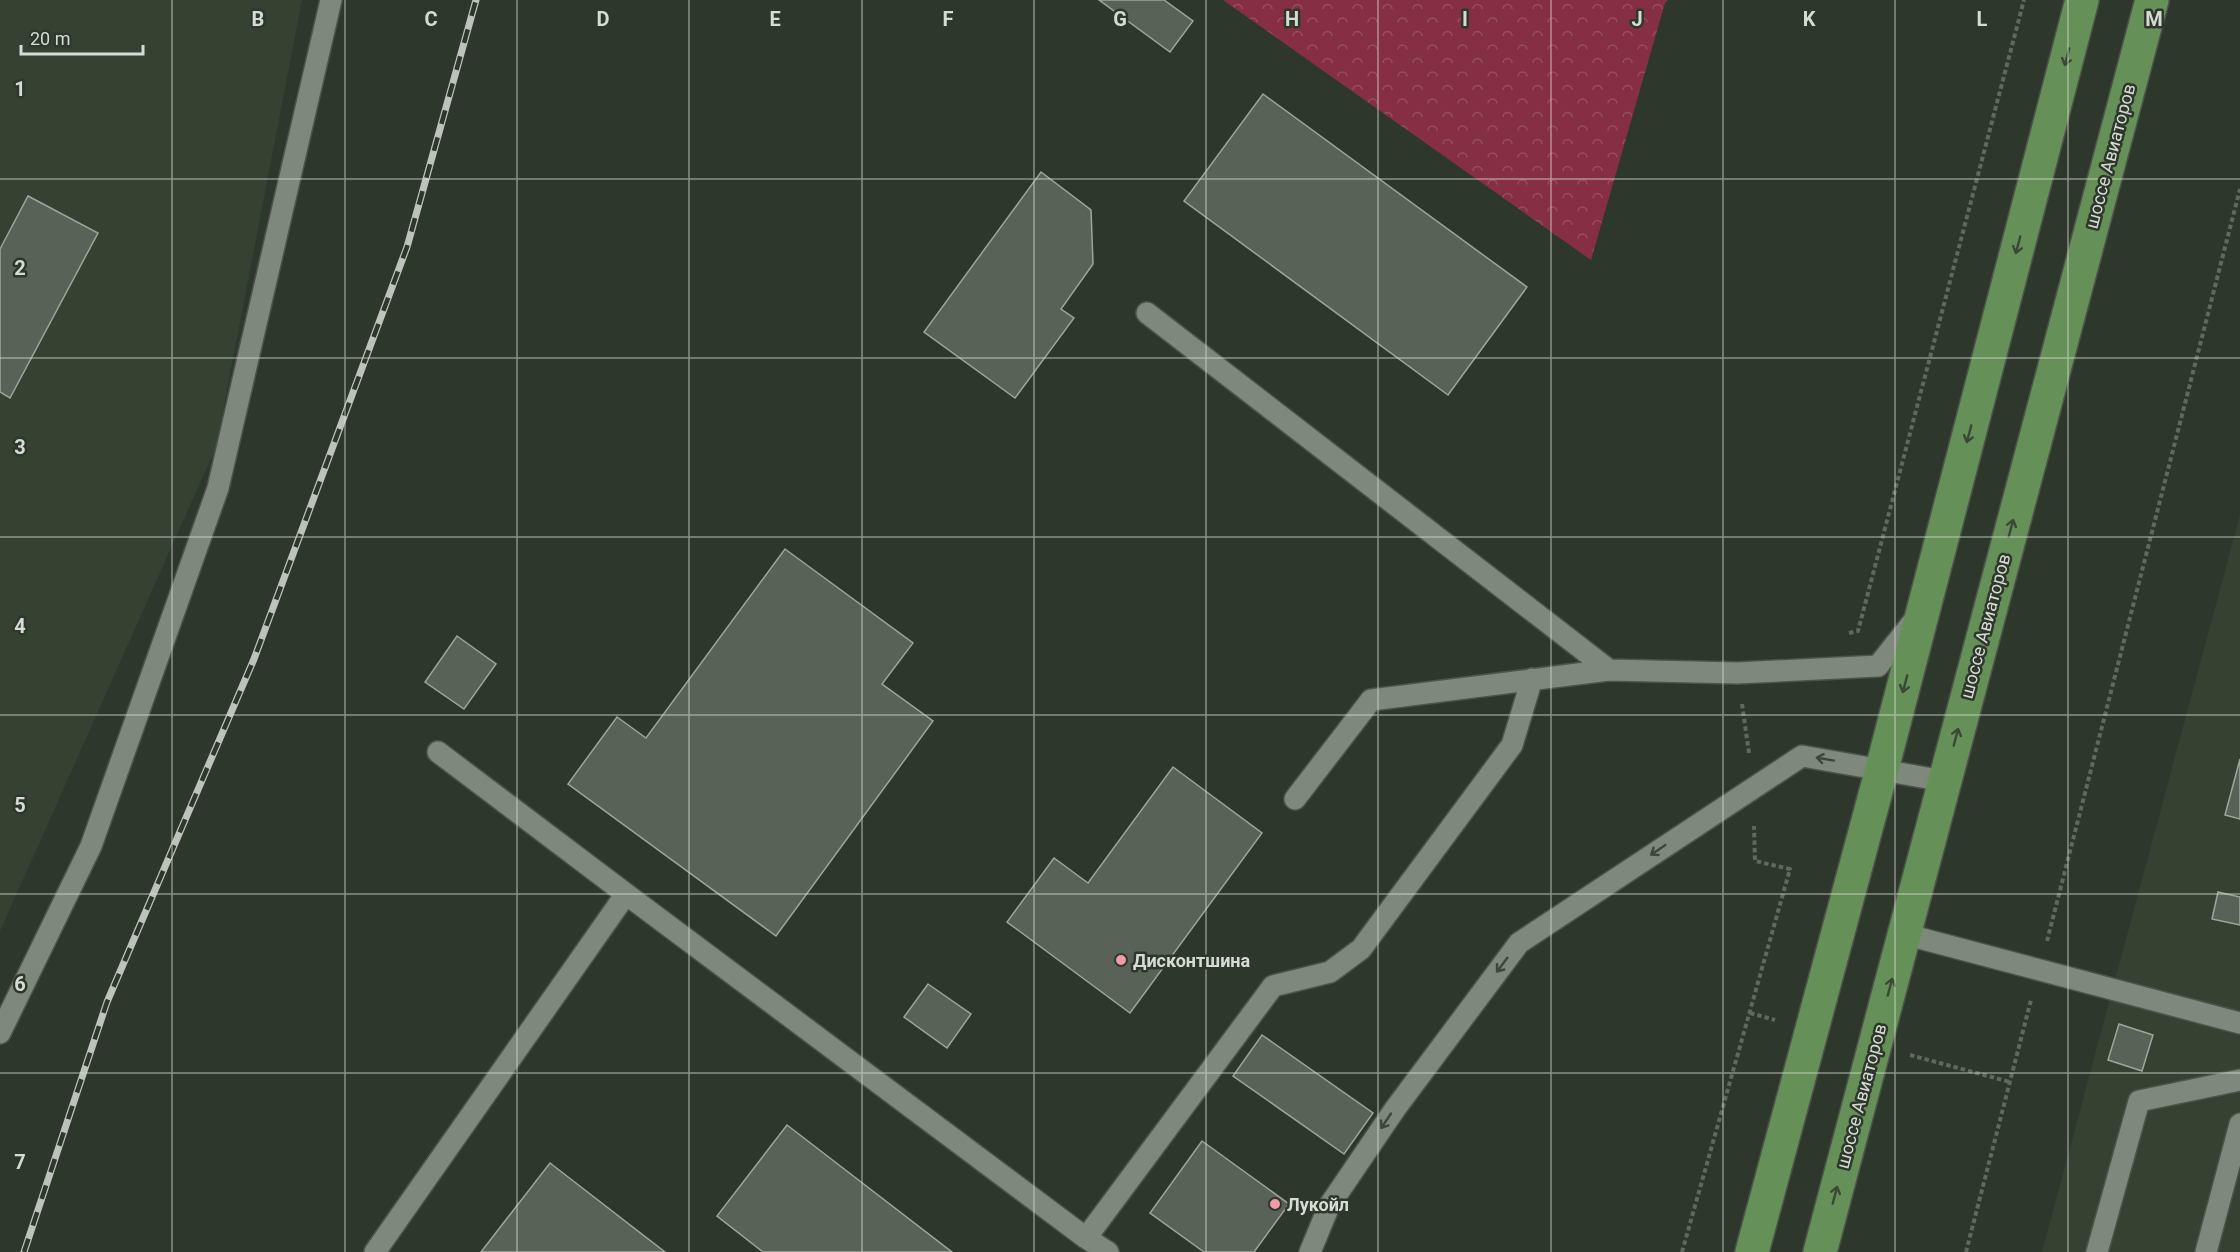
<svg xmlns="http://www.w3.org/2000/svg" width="2240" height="1252" viewBox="0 0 2240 1252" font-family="Roboto,sans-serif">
<defs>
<pattern id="forest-crowns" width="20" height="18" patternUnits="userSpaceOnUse" patternTransform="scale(1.5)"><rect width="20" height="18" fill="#862f42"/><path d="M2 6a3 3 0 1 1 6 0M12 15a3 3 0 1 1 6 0" fill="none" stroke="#964d5c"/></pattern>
</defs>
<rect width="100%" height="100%" fill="#2e372c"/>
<path fill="#354232" d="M 0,0 L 302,0 L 216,447 L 0,931 Z
M 2240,515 L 2240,1252 L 2042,1252 Z"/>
<path fill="url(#forest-crowns)" d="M 1223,0 L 1668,0 L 1665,3 L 1591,260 Z"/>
<path fill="#596257" stroke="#9ca699" stroke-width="1.5" d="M 1099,0 L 1164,0 L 1193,21 L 1170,52 Z
M 1263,94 L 1527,287 L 1448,395 L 1184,201 Z
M 1041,172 L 1091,210 L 1093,264 L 1061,309 L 1074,318 L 1015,398 L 924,332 Z
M 28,196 L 98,233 L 10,398 L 0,392 L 0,249 Z
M 785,549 L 913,643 L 882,684 L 933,721 L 776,936 L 568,784 L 617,717 L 646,738 Z
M 457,636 L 496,664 L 464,709 L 425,682 Z
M 2240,759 L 2240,819 L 2225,815 Z
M 1173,767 L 1262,833 L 1130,1013 L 1007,922 L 1054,858 L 1088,883 Z
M 2218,892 L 2240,897 L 2240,925 L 2212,919 Z
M 928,984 L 971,1014 L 947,1048 L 904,1017 Z
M 2119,1024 L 2153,1035 L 2142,1071 L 2108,1060 Z
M 1262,1035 L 1373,1113 L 1344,1154 L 1233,1076 Z
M 787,1125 L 952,1252 L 763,1252 L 717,1216 Z
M 1202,1141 L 1289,1204 L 1254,1252 L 1204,1252 L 1150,1213 Z
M 550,1163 L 665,1252 L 481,1252 Z"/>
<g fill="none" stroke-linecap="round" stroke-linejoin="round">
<g stroke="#4c534a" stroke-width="24">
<path id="service" d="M 1147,313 L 1609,670 L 1737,673 L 1878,666 L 1916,618
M 438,752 L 626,894
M 1295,799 L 1371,700 L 1609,670
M 1904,934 L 2240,1023
M 0,1033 L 91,846 L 218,488 L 331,0
M 1086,1238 L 1273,986 L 1330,972 L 1361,949 L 1512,745 L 1532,679
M 375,1252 L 626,894 L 1086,1238 L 1108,1252
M 1310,1252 L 1329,1206 L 1395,1109 L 1519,943 L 1802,756 L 1944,781
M 2097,1252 L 2139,1101 L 2240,1080
M 2206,1252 L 2240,1124"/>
</g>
<g stroke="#4c534a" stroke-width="36">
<path id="primary" d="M 1752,1252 L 1882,769 L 2082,0
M 1820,1252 L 2152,0"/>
</g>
<path stroke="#60695f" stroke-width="4" stroke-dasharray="4.5 3" stroke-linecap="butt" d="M 1849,633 L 1858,631 L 2024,0
M 1742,704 L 1749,753
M 2047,941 L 2240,189
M 1750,1013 L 1775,1020
M 1910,1055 L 2010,1082
M 1682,1252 L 1790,869 L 1755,861 L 1754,826
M 1966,1252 L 2031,1000"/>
<use href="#service" stroke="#7e887b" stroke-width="21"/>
<use href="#primary" stroke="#659158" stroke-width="33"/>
<g stroke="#bdc3bc" stroke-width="7">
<path id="rail" d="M 24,1252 L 107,1002 L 254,659 L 407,247 L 476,0"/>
</g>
<use href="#rail" stroke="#2e372c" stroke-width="4.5" stroke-dasharray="14" stroke-linecap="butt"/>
</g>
<defs><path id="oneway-shaft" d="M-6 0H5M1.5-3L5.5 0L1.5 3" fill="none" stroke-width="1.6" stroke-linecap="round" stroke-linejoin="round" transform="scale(1.5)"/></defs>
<g stroke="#394935">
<use href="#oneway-shaft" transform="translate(2067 57) rotate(105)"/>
<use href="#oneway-shaft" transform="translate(2018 245) rotate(105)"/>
<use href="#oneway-shaft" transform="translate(1969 434) rotate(105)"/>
<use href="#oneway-shaft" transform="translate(2011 528) rotate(-75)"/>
<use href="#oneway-shaft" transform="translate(1905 684) rotate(105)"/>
<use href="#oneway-shaft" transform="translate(1956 737) rotate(-75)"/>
<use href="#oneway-shaft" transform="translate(1890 987) rotate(-75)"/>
<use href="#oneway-shaft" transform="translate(1835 1195) rotate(-75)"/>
</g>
<g stroke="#3e473c">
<use href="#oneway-shaft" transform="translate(1825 759) rotate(-170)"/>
<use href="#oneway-shaft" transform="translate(1658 850) rotate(146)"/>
<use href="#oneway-shaft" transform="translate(1502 965) rotate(127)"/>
<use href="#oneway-shaft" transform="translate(1386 1121) rotate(124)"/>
</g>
<path fill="none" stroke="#d6dcd5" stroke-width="1.5" stroke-opacity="0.55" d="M 172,0 L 172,1252M 345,0 L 345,1252M 517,0 L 517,1252M 689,0 L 689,1252M 862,0 L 862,1252M 1034,0 L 1034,1252M 1206,0 L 1206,1252M 1378,0 L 1378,1252M 1551,0 L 1551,1252M 1723,0 L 1723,1252M 1895,0 L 1895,1252M 2068,0 L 2068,1252M 0,179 L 2240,179M 0,358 L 2240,358M 0,537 L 2240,537M 0,715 L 2240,715M 0,894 L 2240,894M 0,1073 L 2240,1073"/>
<g fill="#f39aa7" stroke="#2e372c" stroke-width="2">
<circle cx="1121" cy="960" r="6"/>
<circle cx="1275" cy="1204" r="6"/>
</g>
<g text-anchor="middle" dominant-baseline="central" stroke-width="5" stroke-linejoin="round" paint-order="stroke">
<g font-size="18" fill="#d6dcd5" stroke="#2e372c">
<text transform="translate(2110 156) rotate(-75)">шоссе Авиаторов</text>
<text transform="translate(1985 626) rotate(-75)">шоссе Авиаторов</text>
<text transform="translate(1861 1096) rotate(-75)">шоссе Авиаторов</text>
</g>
<g font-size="18" font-weight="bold" fill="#d6dcd5" stroke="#2e372c" text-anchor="start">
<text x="1133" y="960">Дисконтшина</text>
<text x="1287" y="1204">Лукойл</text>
</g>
</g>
<g font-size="20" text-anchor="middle" font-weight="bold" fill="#d6dcd5" stroke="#2e372c" stroke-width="5" stroke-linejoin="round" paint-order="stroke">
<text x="258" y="26">B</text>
<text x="431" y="26">C</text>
<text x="603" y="26">D</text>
<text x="775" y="26">E</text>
<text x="948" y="26">F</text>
<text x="1120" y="26">G</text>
<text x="1292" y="26">H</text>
<text x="1465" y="26">I</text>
<text x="1637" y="26">J</text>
<text x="1809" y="26">K</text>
<text x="1982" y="26">L</text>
<text x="2154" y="26">M</text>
<text x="20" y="96">1</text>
<text x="20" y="275">2</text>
<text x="20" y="454">3</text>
<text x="20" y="633">4</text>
<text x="20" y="812">5</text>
<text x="20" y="991">6</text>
<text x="20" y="1169">7</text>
</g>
<path d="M21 45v9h122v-9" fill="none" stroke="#d6dcd5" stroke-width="3"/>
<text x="30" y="45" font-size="18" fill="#d6dcd5" stroke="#2e372c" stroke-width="4.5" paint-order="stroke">20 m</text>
</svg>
